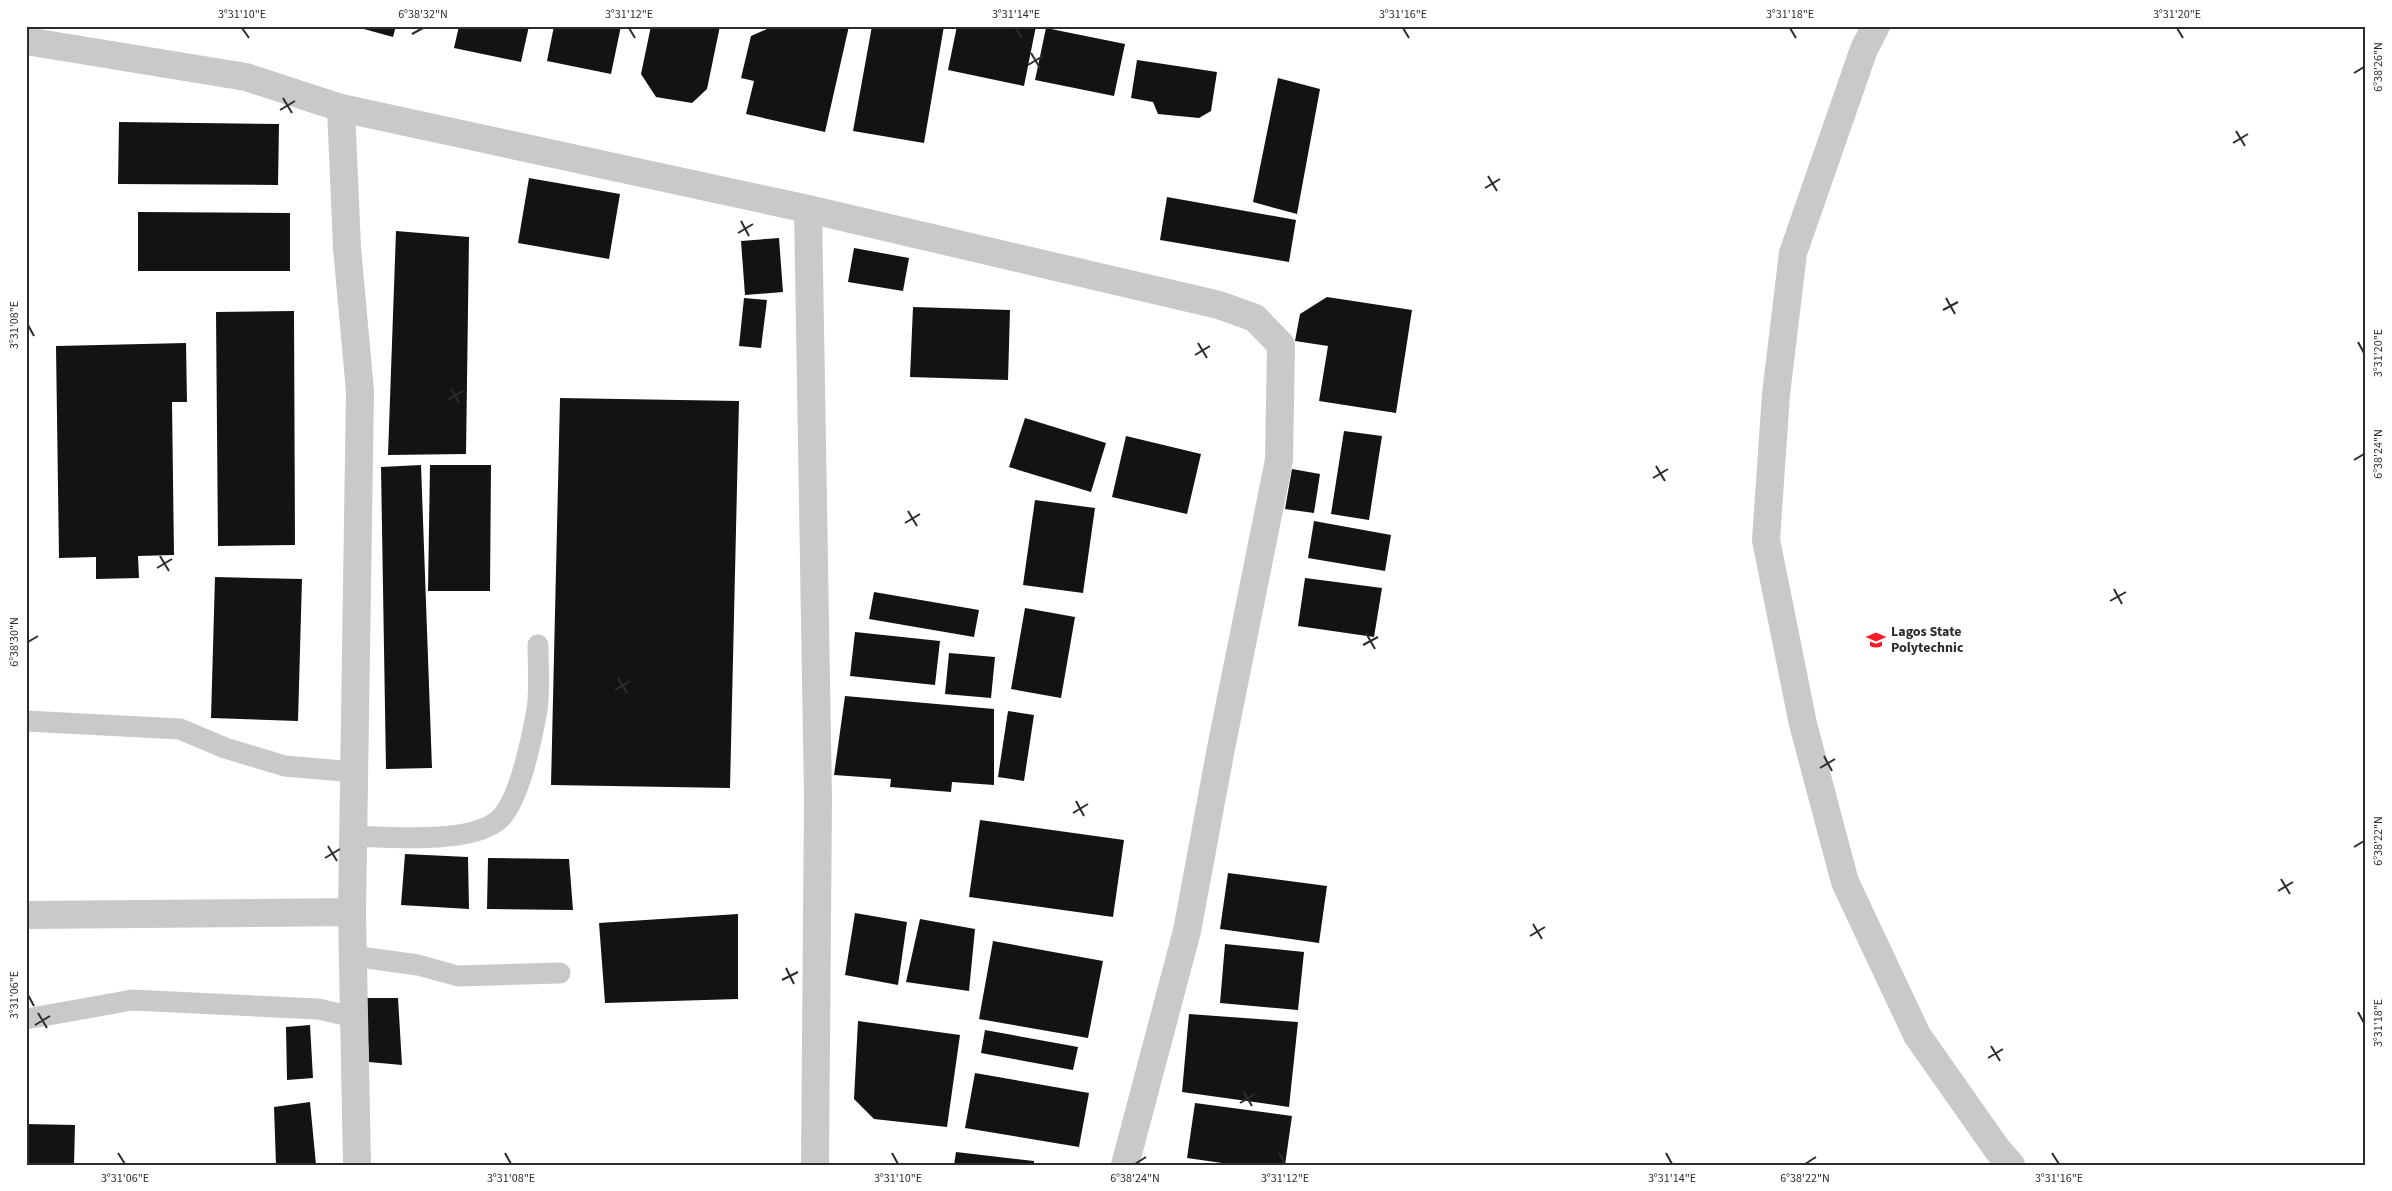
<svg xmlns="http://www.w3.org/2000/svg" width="2392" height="1191" viewBox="0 0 2392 1191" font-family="'Source Sans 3',sans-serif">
<rect width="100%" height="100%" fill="#fff"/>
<path fill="#131313" d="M 353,26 L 396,26 L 393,37 Z
M 459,26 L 529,26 L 521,62 L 454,48 Z
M 554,26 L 621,26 L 611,74 L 547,61 Z
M 651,26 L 720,26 L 707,89 L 692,103 L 656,97 L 641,74 Z
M 768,26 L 849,26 L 825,132 L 746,114 L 754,81 L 741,78 L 751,36 L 767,29 Z
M 872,26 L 944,26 L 924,143 L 853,131 Z
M 957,26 L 1036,26 L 1024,86 L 948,70 Z
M 1046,28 L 1125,44 L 1114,96 L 1035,80 Z
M 1137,60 L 1217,72 L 1211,111 L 1199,118 L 1158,114 L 1153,102 L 1131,98 Z
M 1278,78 L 1320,89 L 1297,214 L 1253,202 Z
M 119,122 L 279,124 L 278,185 L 118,184 Z
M 529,178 L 620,194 L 609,259 L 518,243 Z
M 1167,197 L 1296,220 L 1289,262 L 1160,240 Z
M 138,212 L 290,213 L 290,271 L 138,271 Z
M 396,231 L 469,237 L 466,454 L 388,455 Z
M 779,238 L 783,292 L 745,295 L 741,241 Z
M 854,248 L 909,258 L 903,291 L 848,282 Z
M 1327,297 L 1412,310 L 1396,413 L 1319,401 L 1328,346 L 1295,341 L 1300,314 Z
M 744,298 L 767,300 L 761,348 L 739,346 Z
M 913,307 L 1010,310 L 1008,380 L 910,377 Z
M 294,311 L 295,545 L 218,546 L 216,312 Z
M 186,343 L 187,402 L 172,402 L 174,555 L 138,556 L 139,578 L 96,579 L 96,557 L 59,558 L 56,346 Z
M 560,398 L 739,401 L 730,788 L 551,785 Z
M 1025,418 L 1106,443 L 1091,492 L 1009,467 Z
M 1344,431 L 1382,436 L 1369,520 L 1331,514 Z
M 1126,436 L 1201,454 L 1187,514 L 1112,497 Z
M 421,465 L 432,768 L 386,769 L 381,467 Z
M 430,465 L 491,465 L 490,591 L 428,591 Z
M 1292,469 L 1320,474 L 1314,513 L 1285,509 Z
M 1035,500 L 1095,508 L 1083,593 L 1023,585 Z
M 1314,521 L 1391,535 L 1385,571 L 1308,558 Z
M 215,577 L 302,579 L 298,721 L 211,718 Z
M 1305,578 L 1382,588 L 1374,637 L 1298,626 Z
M 874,592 L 979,610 L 974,637 L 869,619 Z
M 1025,608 L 1075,617 L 1061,698 L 1011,689 Z
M 855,632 L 940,641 L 935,685 L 850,676 Z
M 949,653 L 995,657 L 991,698 L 945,694 Z
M 845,696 L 994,709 L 994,785 L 952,782 L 951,792 L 890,787 L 891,779 L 834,775 Z
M 1008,711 L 1034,715 L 1024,781 L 998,777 Z
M 980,820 L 1124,840 L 1113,917 L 969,897 Z
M 405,854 L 468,857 L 469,909 L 401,905 Z
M 488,858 L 569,859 L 573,910 L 487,909 Z
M 1228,873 L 1327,886 L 1319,943 L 1220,929 Z
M 855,913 L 907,922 L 898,985 L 845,975 Z
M 738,914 L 738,999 L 605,1003 L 599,923 Z
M 920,919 L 975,929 L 969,991 L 906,982 Z
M 993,941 L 1103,961 L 1088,1038 L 979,1019 Z
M 1225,944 L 1304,952 L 1298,1010 L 1220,1003 Z
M 366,998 L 398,998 L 402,1065 L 369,1062 Z
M 1189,1014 L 1298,1022 L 1289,1107 L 1182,1092 Z
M 858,1021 L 960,1035 L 947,1127 L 874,1119 L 854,1099 Z
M 310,1025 L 313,1078 L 287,1080 L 286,1027 Z
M 985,1030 L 1078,1047 L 1073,1070 L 981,1053 Z
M 975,1073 L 1089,1093 L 1079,1147 L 965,1128 Z
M 310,1102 L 316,1165 L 276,1165 L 274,1107 Z
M 1195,1103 L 1292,1116 L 1285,1165 L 1236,1165 L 1187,1158 Z
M 26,1124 L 75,1125 L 74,1165 L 26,1165 Z
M 956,1152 L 1034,1161 L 1034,1165 L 954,1165 Z"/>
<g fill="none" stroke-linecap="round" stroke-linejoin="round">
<path stroke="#c9c9c9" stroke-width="21" d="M 26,721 L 180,729 L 225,748 L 285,766 L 355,772
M 354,836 C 390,837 465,844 496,822 C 519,806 532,737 537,710 C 540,689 538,666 538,645
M 353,956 L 418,965 L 458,976 L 560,973
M 26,1019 L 132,1000 L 318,1009 L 354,1017"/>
<path stroke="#c9c9c9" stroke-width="28" d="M 1876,26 L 1864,49 L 1793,253 L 1776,394 L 1766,540 L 1803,724 L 1845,882 L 1917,1035 L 1997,1149 L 2011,1165
M 26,41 L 246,77 L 341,108 L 808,209 L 1219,305 L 1255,318 L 1281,345 L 1279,460 L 1221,748 L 1187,931 L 1125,1165
M 341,108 L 347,248 L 360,391 L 352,912 L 357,1165
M 808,209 L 818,798 L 815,1165
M 26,915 L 352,912"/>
</g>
<path fill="none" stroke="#2c2c2c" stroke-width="2" d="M 242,28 L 249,38M 629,28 L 635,38M 1016,28 L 1022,38M 1403,28 L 1409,38M 1790,28 L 1796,38M 2177,28 L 2183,38M 412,34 L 423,28M 1031,53 L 1040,68M 1028,65 L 1043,56M 2354,73 L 2364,67M 283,98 L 292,113M 280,110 L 295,101M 2236,131 L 2245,146M 2233,143 L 2248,134M 1488,176 L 1497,191M 1485,188 L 1500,179M 741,221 L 749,236M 738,233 L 753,224M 1946,298 L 1955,314M 1943,310 L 1958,302M 28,325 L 34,336M 2358,342 L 2364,353M 1198,343 L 1207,358M 1195,355 L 1210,346M 451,388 L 459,403M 447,400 L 463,391M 2354,460 L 2364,454M 1656,466 L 1665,481M 1653,478 L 1668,469M 908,511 L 917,526M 905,523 L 920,514M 160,556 L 169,571M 157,568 L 172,559M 2114,589 L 2122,604M 2110,601 L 2126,592M 1366,633 L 1375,649M 28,642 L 38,636M 1363,645 L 1378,637M 618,678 L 627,693M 615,690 L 630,681M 1824,756 L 1832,771M 1820,768 L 1835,759M 1076,801 L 1084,816M 1073,813 L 1088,804M 328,846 L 337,861M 2354,847 L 2364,841M 325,858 L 340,849M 2281,879 L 2290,894M 2278,891 L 2293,882M 1533,924 L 1542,939M 1530,936 L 1545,927M 786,968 L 794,984M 782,980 L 798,972M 28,995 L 34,1006M 2358,1012 L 2364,1023M 38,1013 L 47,1028M 35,1025 L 50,1016M 1991,1046 L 2000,1061M 1988,1058 L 2003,1049M 1243,1091 L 1252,1106M 1240,1103 L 1255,1094M 118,1153 L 125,1164M 505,1153 L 511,1164M 892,1153 L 898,1164M 1279,1153 L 1285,1164M 1666,1153 L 1672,1164M 2052,1153 L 2059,1164M 1135,1164 L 1146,1157M 1805,1164 L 1816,1157"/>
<defs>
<g id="university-bare" transform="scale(1.5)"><path d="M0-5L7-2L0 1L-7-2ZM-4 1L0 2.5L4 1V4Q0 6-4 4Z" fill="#f61b26" stroke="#fff" stroke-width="2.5" paint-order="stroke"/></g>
</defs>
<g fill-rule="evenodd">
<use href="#university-bare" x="1876" y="640"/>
</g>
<g text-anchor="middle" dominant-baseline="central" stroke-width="5" stroke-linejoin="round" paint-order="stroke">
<g font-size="14" font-weight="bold" fill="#2c2c2c" stroke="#fff" text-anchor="start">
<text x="1891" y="632">Lagos State<tspan x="1891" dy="16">Polytechnic</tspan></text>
</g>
</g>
<rect width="2392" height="1191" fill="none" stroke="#ffffff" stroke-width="55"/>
<rect x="28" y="28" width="2336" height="1136" fill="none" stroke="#2c2c2c" stroke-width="2"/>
<g font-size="12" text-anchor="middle" fill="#2c2c2c">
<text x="242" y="18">3°31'10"E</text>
<text x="423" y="18">6°38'32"N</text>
<text x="629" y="18">3°31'12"E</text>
<text x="1016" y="18">3°31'14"E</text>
<text x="1403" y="18">3°31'16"E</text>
<text x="1790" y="18">3°31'18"E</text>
<text x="2177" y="18">3°31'20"E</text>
<text transform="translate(2378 67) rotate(-90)" y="4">6°38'26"N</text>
<text transform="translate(14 325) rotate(-90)" y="4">3°31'08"E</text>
<text transform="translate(2378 353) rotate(-90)" y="4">3°31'20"E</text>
<text transform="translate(2378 454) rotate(-90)" y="4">6°38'24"N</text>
<text transform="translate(14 642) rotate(-90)" y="4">6°38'30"N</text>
<text transform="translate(2378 841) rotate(-90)" y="4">6°38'22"N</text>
<text transform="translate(14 995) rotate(-90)" y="4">3°31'06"E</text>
<text transform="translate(2378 1023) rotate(-90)" y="4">3°31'18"E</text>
<text x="125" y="1182">3°31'06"E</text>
<text x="511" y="1182">3°31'08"E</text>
<text x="898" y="1182">3°31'10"E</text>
<text x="1135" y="1182">6°38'24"N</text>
<text x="1285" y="1182">3°31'12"E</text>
<text x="1672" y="1182">3°31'14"E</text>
<text x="1805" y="1182">6°38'22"N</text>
<text x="2059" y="1182">3°31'16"E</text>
</g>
</svg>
